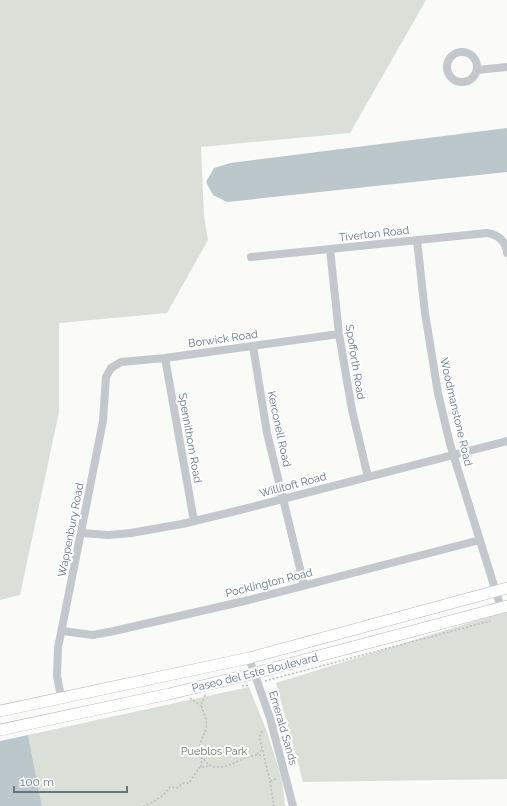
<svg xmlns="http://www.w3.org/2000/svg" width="507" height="806" viewBox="0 0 507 806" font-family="Raleway,sans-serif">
<rect width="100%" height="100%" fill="#fafaf8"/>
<path fill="#dadfd7" d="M 0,0 L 426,0 L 350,133 L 201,147 L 204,216 L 208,240 L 167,313 L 59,323 L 59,412 L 20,595 L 0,600 Z
M 507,611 L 507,779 L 303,782 L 276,683 Z
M 249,687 L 267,732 L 282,779 L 285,806 L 42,806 L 28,735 Z"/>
<path fill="#bbc7cb" d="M 507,128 L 507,172 L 227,202 L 213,195 L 206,182 L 214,168 L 230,163 Z
M 28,735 L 42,806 L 0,806 L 0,741 Z"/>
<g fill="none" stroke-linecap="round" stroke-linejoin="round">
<g stroke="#b5babe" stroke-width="12">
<path id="major" d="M 0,711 L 249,658 L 507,588
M 0,730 L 169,694 L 255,673 L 507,606"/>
</g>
<path stroke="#bbbfc2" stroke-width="1.5" stroke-dasharray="2 2" stroke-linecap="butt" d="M 265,681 L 490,621
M 242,686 L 250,685
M 205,695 L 201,705 C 203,712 208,720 206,728 C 203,741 194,746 204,759 C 207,764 211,767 217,767 C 233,768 248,751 264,756
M 190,698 L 201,706
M 262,731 L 260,735 L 260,740 L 270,781 L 276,779
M 257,754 L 262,749
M 201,767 L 202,757
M 270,781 L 274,806
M 143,806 C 153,803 164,796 170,787 L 177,788 L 183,783 L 189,783 L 199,768 L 209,766"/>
<path stroke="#c3c8cc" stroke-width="8" d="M447 67a15 15 0 1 1 30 0a15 15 0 1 1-30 0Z
M 477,70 L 507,67
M 417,240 L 425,313 L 438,393 L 450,444 L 501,608
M 330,249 L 339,334 L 352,410 L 368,477
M 251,257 L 487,233 C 499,235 506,241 507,253
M 253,346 L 267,433 L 304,585
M 165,358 L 194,521
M 82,533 L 108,535 L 131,533 L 182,524 L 244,509 L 507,441
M 62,631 L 93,635 L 114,631 L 249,600 L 480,540
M 249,658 L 270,718 L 293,806
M 61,697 L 57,676 L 58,648 L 103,421 L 106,377 L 111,368 L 121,362 L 165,358 L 339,334"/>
<use href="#major" stroke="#fff" stroke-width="11"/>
</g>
<g text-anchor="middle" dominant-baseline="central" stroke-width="4" stroke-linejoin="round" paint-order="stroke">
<g font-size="11" fill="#657683" stroke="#fff">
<text transform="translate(374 234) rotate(-6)">Tiverton Road</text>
<text transform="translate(223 339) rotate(-8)">Borwick Road</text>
<text transform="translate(355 362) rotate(81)">Spofforth Road</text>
<text transform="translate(456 412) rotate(77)">Woodmanstone Road</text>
<text transform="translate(279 429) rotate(78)">Kerconell Road</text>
<text transform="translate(190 438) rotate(80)">Spennithorn Road</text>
<text transform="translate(293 485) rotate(-15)">Willitoft Road</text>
<text transform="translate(71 530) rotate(-79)">Wappenbury Road</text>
<text transform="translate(269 583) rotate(-14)">Pocklington Road</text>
<text transform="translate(255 673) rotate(-14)">Paseo del Este Boulevard</text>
<text transform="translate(283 728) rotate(74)">Emerald Sands</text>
</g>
<g font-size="11" fill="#687a64" stroke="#fff">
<text x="214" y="751">Pueblos Park</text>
</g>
</g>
<path d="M14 786v6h113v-6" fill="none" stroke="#657683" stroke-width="2"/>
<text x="20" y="786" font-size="12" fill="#657683" stroke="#ffffff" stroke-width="3" paint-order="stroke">100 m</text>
</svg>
